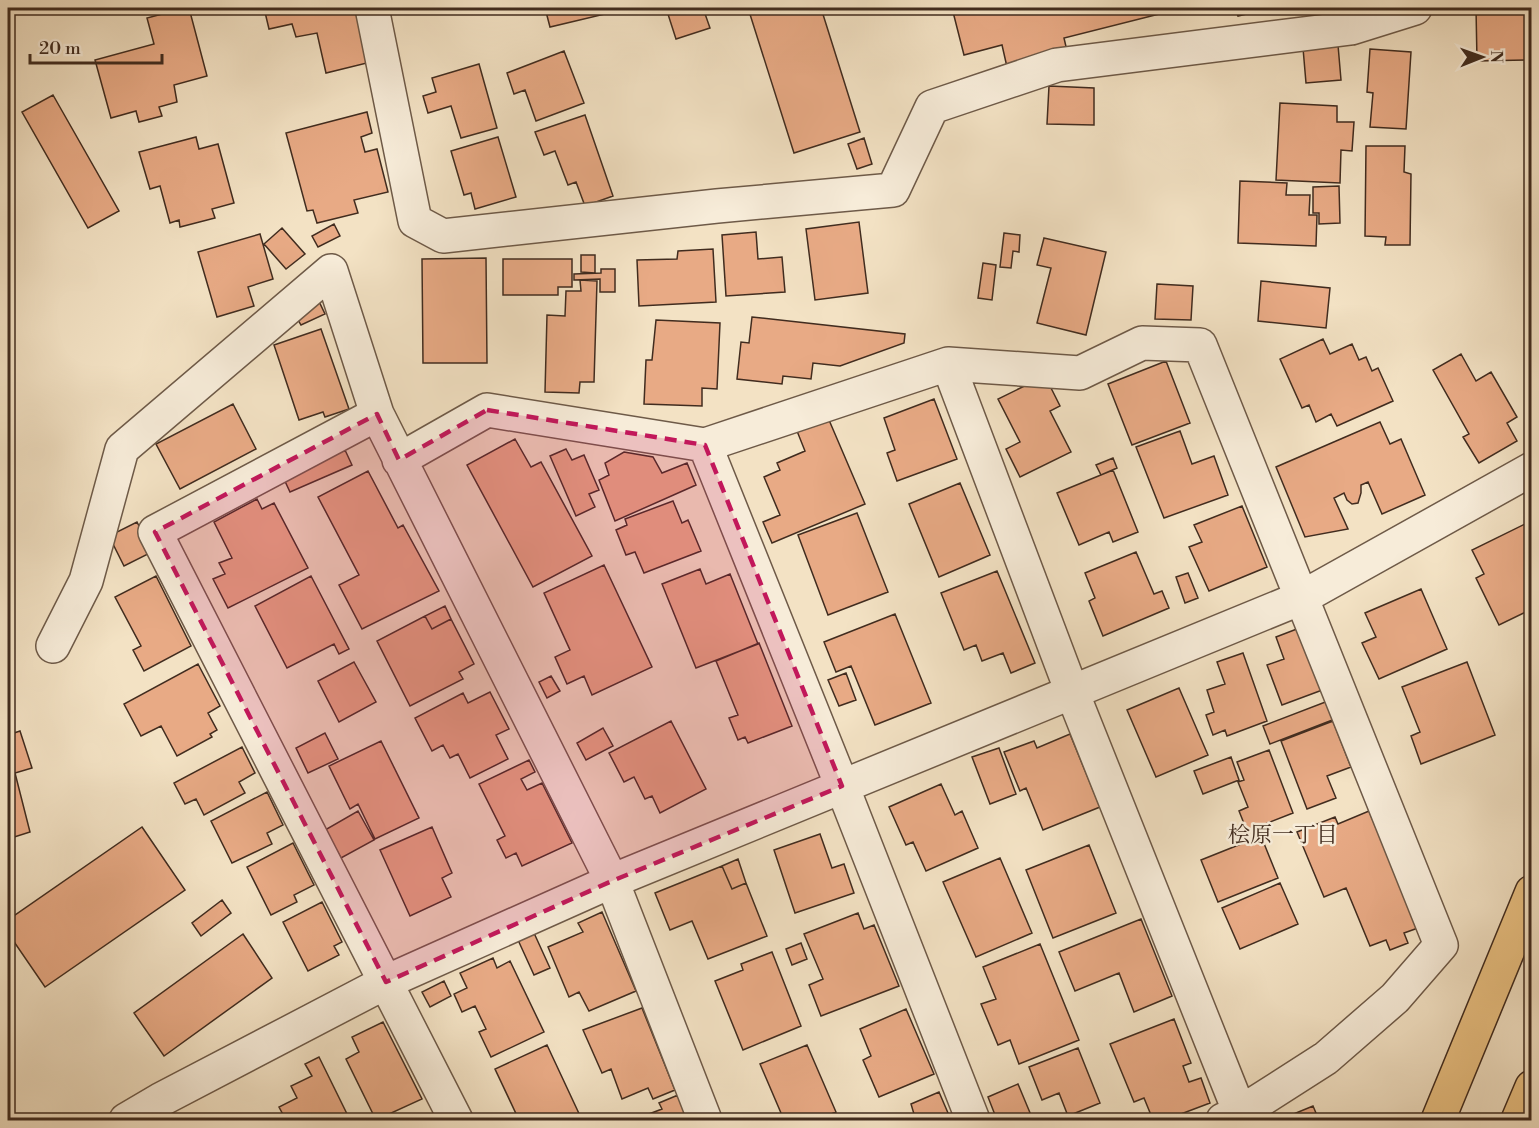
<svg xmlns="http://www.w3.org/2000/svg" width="1539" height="1128" viewBox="0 0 1539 1128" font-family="'Libre Bodoni','Noto Serif JP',serif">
<rect width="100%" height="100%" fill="#f3e2c4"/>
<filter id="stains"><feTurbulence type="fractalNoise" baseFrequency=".00333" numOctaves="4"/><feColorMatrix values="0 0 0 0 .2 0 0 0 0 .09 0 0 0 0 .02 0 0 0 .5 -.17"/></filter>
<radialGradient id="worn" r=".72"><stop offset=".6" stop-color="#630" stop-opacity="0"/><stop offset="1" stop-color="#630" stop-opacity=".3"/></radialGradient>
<path fill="#e8aa85" stroke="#412c1f" stroke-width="1.5" d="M 185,8 L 189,8 L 207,76 L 174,85 L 177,102 L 159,107 L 162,116 L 139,122 L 136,111 L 111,118 L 95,60 L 154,44 L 147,18 Z
M 264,8 L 352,8 L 353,13 L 360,11 L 371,62 L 326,73 L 317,33 L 296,37 L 292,24 L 269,29 Z
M 545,8 L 604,8 L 605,14 L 550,27 Z
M 666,8 L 703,8 L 710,28 L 676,39 Z
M 748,8 L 821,8 L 860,132 L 794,153 Z
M 952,8 L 1183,8 L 1064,38 L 1067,51 L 1007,67 L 1002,45 L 964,55 Z
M 1235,8 L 1271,8 L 1238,16 Z
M 1476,8 L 1532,8 L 1532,60 L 1477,61 Z
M 1338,45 L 1341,80 L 1306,83 L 1303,48 Z
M 1370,49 L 1411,52 L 1406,129 L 1370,127 L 1373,93 L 1367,92 Z
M 564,51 L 584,103 L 536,121 L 525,90 L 514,94 L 507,73 Z
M 479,64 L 497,128 L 461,138 L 451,106 L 428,113 L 423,96 L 436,92 L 432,78 Z
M 1049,86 L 1094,88 L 1094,125 L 1047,124 Z
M 53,95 L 119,211 L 88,228 L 22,112 Z
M 1280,103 L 1337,106 L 1337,122 L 1354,122 L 1352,151 L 1341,150 L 1340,183 L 1276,180 Z
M 367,112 L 372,133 L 361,137 L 365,152 L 377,149 L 388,192 L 354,200 L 358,213 L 317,223 L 313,210 L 307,211 L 286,133 Z
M 585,115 L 613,196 L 585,206 L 576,182 L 568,185 L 555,151 L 544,155 L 535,132 Z
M 196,137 L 199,149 L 218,144 L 234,203 L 212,209 L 215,218 L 180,227 L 179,220 L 170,223 L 160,186 L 150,189 L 139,152 Z
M 498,137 L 516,197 L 475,209 L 471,193 L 464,195 L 451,151 Z
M 864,138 L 872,164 L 857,169 L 848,144 Z
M 1366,146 L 1405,146 L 1404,172 L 1411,174 L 1410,245 L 1385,245 L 1386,237 L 1365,236 Z
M 1240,181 L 1287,183 L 1286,195 L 1310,195 L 1309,215 L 1317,215 L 1316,246 L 1238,243 Z
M 1339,186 L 1340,223 L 1319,224 L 1319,213 L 1313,213 L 1313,187 Z
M 859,222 L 868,293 L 815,300 L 806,229 Z
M 334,224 L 340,236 L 318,247 L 312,236 Z
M 282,228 L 305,254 L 286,269 L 264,244 Z
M 756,232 L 758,259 L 782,257 L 785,292 L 726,296 L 722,235 Z
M 1004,233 L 1020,235 L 1019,252 L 1013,251 L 1011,268 L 1000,267 Z
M 260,234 L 273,279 L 248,287 L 254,306 L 217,317 L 198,252 Z
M 1044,238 L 1106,252 L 1086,335 L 1037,323 L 1051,268 L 1037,265 Z
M 713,249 L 716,302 L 639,306 L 637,260 L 677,259 L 678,251 Z
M 581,255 L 595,255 L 595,273 L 581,272 Z
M 486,258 L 487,363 L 423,363 L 422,259 Z
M 503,259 L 572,259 L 572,287 L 558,287 L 558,295 L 503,295 Z
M 983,263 L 996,265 L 992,300 L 978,298 Z
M 601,269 L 615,269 L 615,292 L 600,292 L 600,279 L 574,280 L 574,274 L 601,273 Z
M 580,280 L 597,281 L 594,382 L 580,382 L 579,393 L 545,392 L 547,315 L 565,316 L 566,291 L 581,291 Z
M 1261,281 L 1330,288 L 1326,328 L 1258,321 Z
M 1157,284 L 1193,286 L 1191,320 L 1155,319 Z
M 313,289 L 325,314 L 301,325 L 293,311 Z
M 752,317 L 905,334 L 904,343 L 840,366 L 813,363 L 811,379 L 783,376 L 782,384 L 737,379 L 741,342 L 749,343 Z
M 656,320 L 720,323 L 717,389 L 702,388 L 702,406 L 644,404 L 646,360 L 652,360 Z
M 321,329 L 349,409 L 325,417 L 323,412 L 299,420 L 274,345 Z
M 1323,339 L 1330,354 L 1352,344 L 1359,360 L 1366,357 L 1372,371 L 1378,368 L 1393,401 L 1337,426 L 1331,414 L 1316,422 L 1309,405 L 1302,408 L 1280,359 Z
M 1461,354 L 1476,381 L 1491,372 L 1517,417 L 1507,423 L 1517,441 L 1479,463 L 1463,437 L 1469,434 L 1433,370 Z
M 1166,361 L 1190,423 L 1132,445 L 1108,384 Z
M 1045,376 L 1060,406 L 1050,411 L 1071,452 L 1020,477 L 1006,449 L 1020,442 L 998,399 Z
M 934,399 L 957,459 L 897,481 L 887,453 L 895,450 L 884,418 Z
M 233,404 L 256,449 L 180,489 L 156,444 Z
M 826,413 L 865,504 L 772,543 L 763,522 L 780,515 L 764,477 L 780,470 L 777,463 L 805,451 L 795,426 Z
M 1380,422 L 1390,444 L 1401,439 L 1425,495 L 1382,514 L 1368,482 L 1361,485 L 1361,493 L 1358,503 L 1352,504 L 1347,500 L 1344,493 L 1334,498 L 1348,529 L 1305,537 L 1276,467 Z
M 1180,431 L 1192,464 L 1214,456 L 1228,495 L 1164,518 L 1136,447 Z
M 515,439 L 531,467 L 541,462 L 592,556 L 533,587 L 467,465 Z
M 566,449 L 572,460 L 584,455 L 599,490 L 589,494 L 595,507 L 576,516 L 550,456 Z
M 345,450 L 352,465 L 290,492 L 283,477 Z
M 624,452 L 653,457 L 662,473 L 687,463 L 696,485 L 615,521 L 599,480 L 609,475 L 605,463 Z
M 1113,458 L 1117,468 L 1101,475 L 1096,465 Z
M 1113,470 L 1138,532 L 1113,542 L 1109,532 L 1079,545 L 1057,493 Z
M 368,471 L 398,528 L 403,525 L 439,591 L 362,629 L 339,585 L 359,575 L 318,497 Z
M 960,483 L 990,555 L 939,577 L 909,504 Z
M 257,499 L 262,509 L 274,503 L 308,568 L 228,608 L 213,579 L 225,574 L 219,563 L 232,558 L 214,522 Z
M 673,501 L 682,523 L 688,520 L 701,551 L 644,573 L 635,552 L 626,555 L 616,530 L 627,525 L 625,519 Z
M 1242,506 L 1267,567 L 1209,591 L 1189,547 L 1202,542 L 1194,525 Z
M 857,513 L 888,592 L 828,615 L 798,535 Z
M 137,522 L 152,552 L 124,566 L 109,536 Z
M 1527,523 L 1532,532 L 1532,609 L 1499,625 L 1476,578 L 1484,574 L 1472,550 Z
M 1136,552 L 1154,594 L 1162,591 L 1169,608 L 1103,636 L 1089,601 L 1095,598 L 1085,573 Z
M 604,565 L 652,667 L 592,695 L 584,676 L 567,684 L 555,657 L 570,650 L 544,593 Z
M 700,569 L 706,584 L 730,574 L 758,644 L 696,668 L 662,584 Z
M 997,571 L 1035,663 L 1011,673 L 1003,653 L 982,661 L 976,645 L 964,650 L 941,593 Z
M 1188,573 L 1198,598 L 1185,603 L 1176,577 Z
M 156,576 L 191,646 L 144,671 L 133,650 L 141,646 L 115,597 Z
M 311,576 L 349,649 L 339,654 L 334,644 L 287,668 L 255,606 Z
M 1421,589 L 1447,649 L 1379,679 L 1362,643 L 1376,637 L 1365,613 Z
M 445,606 L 451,619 L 432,629 L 425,616 Z
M 895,614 L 931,703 L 875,725 L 851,666 L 836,672 L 824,642 Z
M 425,616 L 432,629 L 451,619 L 474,664 L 459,672 L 463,679 L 410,706 L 377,641 Z
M 1302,627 L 1325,689 L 1282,705 L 1267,665 L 1284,659 L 1276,637 Z
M 759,643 L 792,726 L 748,743 L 745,737 L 738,740 L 729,718 L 738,715 L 716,661 Z
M 1243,653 L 1267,721 L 1227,736 L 1225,730 L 1213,735 L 1206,715 L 1214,712 L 1207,690 L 1225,684 L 1217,662 Z
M 354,662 L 376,702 L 339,722 L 318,681 Z
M 1467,662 L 1495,735 L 1421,764 L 1411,736 L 1420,732 L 1402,687 Z
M 198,664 L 220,706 L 208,713 L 217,730 L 210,734 L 212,737 L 177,756 L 161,726 L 141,736 L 124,704 Z
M 846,673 L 856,700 L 839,706 L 828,680 Z
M 551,676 L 560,691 L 547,698 L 539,682 Z
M 1179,688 L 1208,755 L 1156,777 L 1127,710 Z
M 490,692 L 509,729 L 496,735 L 508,759 L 470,778 L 458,754 L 450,758 L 443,745 L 432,751 L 415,718 L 463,693 L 468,703 Z
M 1328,701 L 1335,719 L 1270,744 L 1263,726 Z
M 671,721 L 706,789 L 660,813 L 652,796 L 645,799 L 634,777 L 624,782 L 609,753 Z
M 1333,721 L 1351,767 L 1327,776 L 1336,798 L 1307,809 L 1281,741 Z
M 603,728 L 613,746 L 586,760 L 577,743 Z
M 20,731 L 32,768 L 15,773 L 30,832 L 8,839 L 8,735 Z
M 325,733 L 338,759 L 308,773 L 296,748 Z
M 1070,734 L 1100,807 L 1043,830 L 1026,788 L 1020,791 L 1004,752 L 1034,741 L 1037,748 Z
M 381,741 L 419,818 L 375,839 L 358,804 L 350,809 L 329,766 Z
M 242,747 L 255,773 L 239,782 L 245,793 L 204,815 L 196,799 L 185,804 L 174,783 Z
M 999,748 L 1016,794 L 990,804 L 972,757 Z
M 1269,750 L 1293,813 L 1247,831 L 1239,811 L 1248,807 L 1238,782 L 1244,780 L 1237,762 Z
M 1231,757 L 1239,780 L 1203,794 L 1194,771 Z
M 529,760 L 535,772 L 521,779 L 527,790 L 542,783 L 572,843 L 522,866 L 516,853 L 506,858 L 497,840 L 505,836 L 479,784 Z
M 941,784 L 955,815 L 962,811 L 978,848 L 926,871 L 913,842 L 906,845 L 889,807 Z
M 267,792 L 283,825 L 267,833 L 272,844 L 232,863 L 211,821 Z
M 358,811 L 374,840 L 341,858 L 325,830 Z
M 1369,811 L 1418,928 L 1404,933 L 1408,943 L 1390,950 L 1386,940 L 1370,946 L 1346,888 L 1324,897 L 1297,832 L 1335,817 L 1338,824 Z
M 142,827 L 185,890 L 45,987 L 8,933 L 8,920 Z
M 432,827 L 452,873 L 442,878 L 451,897 L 410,916 L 380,850 Z
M 820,834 L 832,868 L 844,864 L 854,893 L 795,913 L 774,850 Z
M 1261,836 L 1278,878 L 1218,902 L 1201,860 Z
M 293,843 L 314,885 L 294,895 L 297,902 L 271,915 L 247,867 Z
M 1089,845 L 1116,913 L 1053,938 L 1026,870 Z
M 1000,858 L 1032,933 L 976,957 L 943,882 Z
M 738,859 L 746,883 L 732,889 L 722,866 Z
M 722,866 L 732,889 L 746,883 L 767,936 L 708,959 L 692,921 L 670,930 L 655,893 Z
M 1280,883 L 1298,924 L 1240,949 L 1222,908 Z
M 222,900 L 231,913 L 201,936 L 192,923 Z
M 322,902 L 342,942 L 334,946 L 339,955 L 308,971 L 283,922 Z
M 602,912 L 636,991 L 589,1011 L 579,992 L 569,997 L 548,947 L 583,932 L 578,923 Z
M 858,913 L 864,929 L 874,925 L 899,986 L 821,1016 L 809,985 L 823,979 L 804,934 Z
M 1141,919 L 1172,996 L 1134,1012 L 1119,973 L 1075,991 L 1059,952 Z
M 534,933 L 550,968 L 534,975 L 518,940 Z
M 243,934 L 272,978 L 164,1056 L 134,1013 Z
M 801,943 L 807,959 L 792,965 L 786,949 Z
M 1040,944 L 1079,1040 L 1019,1064 L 1010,1040 L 998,1045 L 981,1004 L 996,999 L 983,967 Z
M 772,952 L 801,1026 L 743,1050 L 715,981 L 743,970 L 741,964 Z
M 493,958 L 497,968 L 510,961 L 544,1032 L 491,1057 L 479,1032 L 486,1029 L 475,1006 L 462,1012 L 454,994 L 467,988 L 460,973 Z
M 444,981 L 451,996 L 430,1007 L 422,992 Z
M 642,1008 L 675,1090 L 653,1099 L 648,1088 L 622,1099 L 611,1069 L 602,1073 L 583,1030 Z
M 906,1009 L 934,1074 L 879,1097 L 863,1060 L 871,1056 L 860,1029 Z
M 1174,1019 L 1191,1063 L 1183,1066 L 1189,1082 L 1201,1078 L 1210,1103 L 1165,1120 L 1153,1120 L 1144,1098 L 1134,1102 L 1110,1044 Z
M 383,1022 L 422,1099 L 376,1120 L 346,1059 L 359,1052 L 352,1037 Z
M 547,1045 L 582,1120 L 519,1120 L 495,1069 Z
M 807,1045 L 836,1112 L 816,1120 L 784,1120 L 760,1064 Z
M 1078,1048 L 1100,1103 L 1068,1116 L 1059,1093 L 1042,1100 L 1029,1067 Z
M 319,1057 L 350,1120 L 286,1120 L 279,1107 L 297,1098 L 291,1086 L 312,1076 L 305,1064 Z
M 1018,1084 L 1033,1120 L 997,1120 L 988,1097 Z
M 939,1092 L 951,1120 L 899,1120 L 914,1114 L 911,1104 Z
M 678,1095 L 688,1120 L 633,1120 L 662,1109 L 659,1103 Z
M 1313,1106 L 1319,1120 L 1279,1120 Z"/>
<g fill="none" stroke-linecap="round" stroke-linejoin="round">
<g stroke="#6e5a48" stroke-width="36">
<path id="minor" d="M 372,8 L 415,221 L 443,236 L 717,206 L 893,190 L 932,107 L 1057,65 L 1351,28 L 1415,8
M 948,364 L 1080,373 L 1142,343 L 1200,345 L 1441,945 L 1395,998 L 1326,1058 L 1240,1113 L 1223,1120
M 377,414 L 612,881 L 705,1120
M 705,445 L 948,364 L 1072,692 L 1240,1113
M 399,460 L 487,410 L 705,445 L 842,786 L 973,1120
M 53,646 L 86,581 L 122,449 L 331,271 L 377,414 L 155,532 L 456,1120
M 126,1120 L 160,1100 L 386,982 L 612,881 L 1301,598 L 1532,469"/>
</g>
<g stroke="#412c1f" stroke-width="36">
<path id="motorway" d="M 1438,1120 L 1532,892
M 1518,1120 L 1532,1087"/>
</g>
<use href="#minor" stroke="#f7ecd9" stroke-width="33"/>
<use href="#motorway" stroke="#eac182" stroke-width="33"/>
</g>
<path fill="#c2185b" fill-opacity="0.2" stroke="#c2185b" stroke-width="4.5" stroke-dasharray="12 8" stroke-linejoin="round" d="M 487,410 L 705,445 L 842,786 L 612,881 L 386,982 L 155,532 L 377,414 L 399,460 Z"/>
<g text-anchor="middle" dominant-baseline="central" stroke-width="5" stroke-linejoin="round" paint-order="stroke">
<g font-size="22" fill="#412c1f" stroke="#f7ecd9">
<text x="1283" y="835">桧原一丁目</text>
</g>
</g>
<rect width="1539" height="1128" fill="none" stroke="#f3e2c4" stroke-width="30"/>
<rect x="9" y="9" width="1521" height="1110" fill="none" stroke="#412c1f" stroke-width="3"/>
<rect x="15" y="15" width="1509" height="1098" fill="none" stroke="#412c1f" stroke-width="1.5"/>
<g transform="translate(1482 57) rotate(89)" stroke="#f7ecd9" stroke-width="4.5" paint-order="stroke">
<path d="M0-4.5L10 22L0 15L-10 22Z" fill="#412c1f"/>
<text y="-9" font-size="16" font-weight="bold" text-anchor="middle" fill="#412c1f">N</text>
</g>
<path d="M30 54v9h132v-9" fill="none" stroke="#412c1f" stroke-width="3"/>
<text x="39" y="54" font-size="18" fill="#412c1f" stroke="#f7ecd9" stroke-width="4.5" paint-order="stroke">20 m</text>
<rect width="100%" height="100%" filter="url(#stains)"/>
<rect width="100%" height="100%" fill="url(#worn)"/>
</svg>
